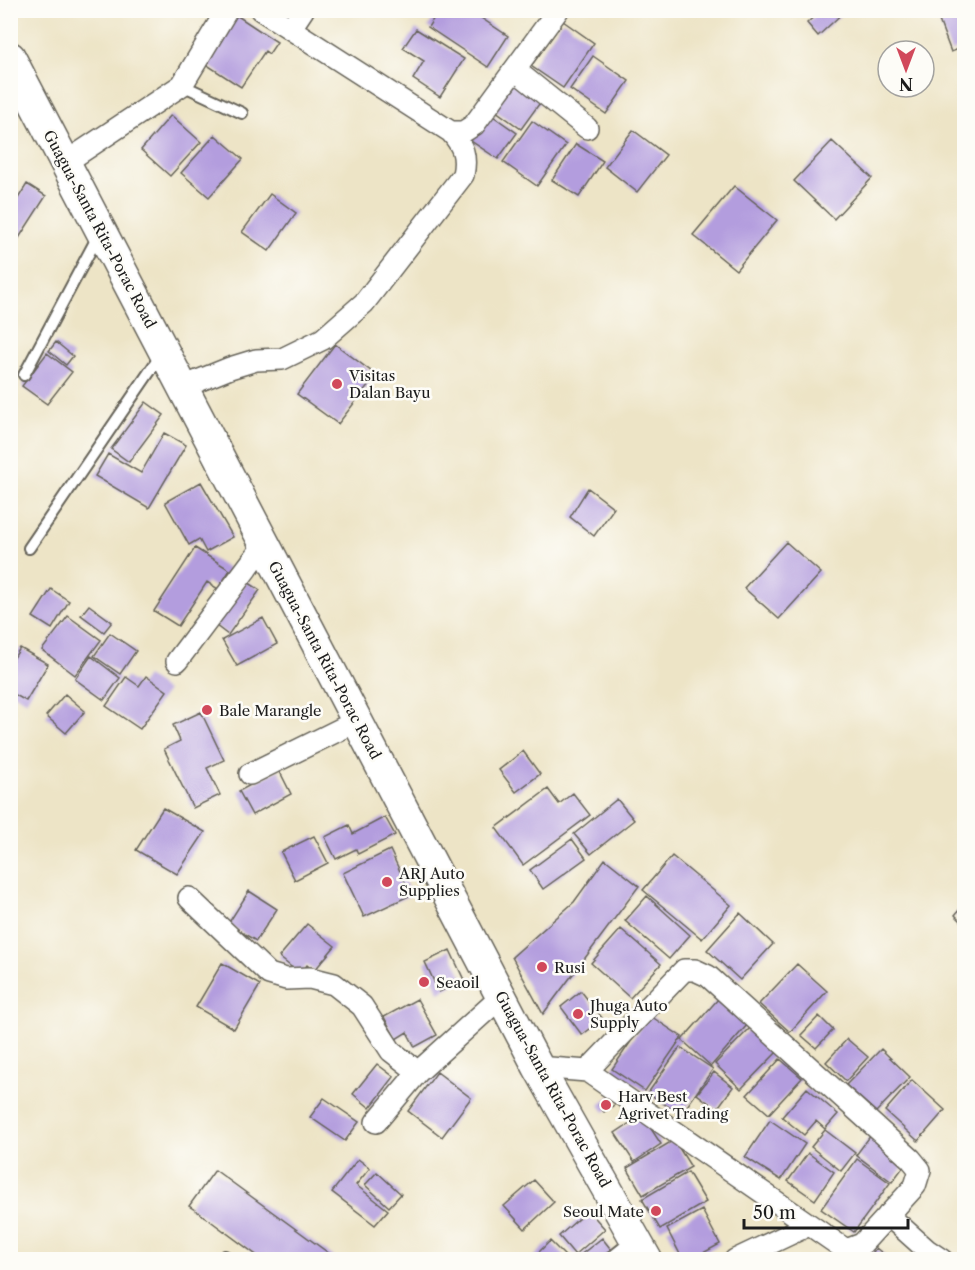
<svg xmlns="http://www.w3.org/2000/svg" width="975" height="1270" viewBox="0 0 975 1270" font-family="'Libre Caslon Text',serif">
<rect width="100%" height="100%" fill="#fdfcf7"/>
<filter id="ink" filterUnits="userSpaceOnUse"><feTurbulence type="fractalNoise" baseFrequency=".0167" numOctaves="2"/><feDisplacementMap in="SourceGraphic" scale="12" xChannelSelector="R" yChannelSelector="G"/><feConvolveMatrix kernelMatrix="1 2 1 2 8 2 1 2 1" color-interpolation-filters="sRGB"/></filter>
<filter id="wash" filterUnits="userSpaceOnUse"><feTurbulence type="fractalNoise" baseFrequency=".008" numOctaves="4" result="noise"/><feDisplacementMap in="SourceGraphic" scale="24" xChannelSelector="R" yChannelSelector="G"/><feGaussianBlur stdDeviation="1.35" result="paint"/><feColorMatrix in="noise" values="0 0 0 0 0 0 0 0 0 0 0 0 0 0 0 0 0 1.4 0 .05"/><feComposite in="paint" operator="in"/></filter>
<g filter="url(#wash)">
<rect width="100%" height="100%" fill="#ede4c6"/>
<g id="blocks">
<path fill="#b39dde" d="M 439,10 L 469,10 L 508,36 L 488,67 L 428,27 Z
M 821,10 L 846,10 L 818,36 L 807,23 Z
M 935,10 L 964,10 L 964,47 L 951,52 Z
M 233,13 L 277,42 L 269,54 L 265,51 L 241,87 L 201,61 Z
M 563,21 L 594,43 L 563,88 L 531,66 Z
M 416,29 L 464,59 L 440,97 L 413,79 L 424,61 L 403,48 Z
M 593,56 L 629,81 L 606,114 L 570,89 Z
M 513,79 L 542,100 L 521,129 L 492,108 Z
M 490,114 L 517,133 L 498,159 L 471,141 Z
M 171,115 L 201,142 L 170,176 L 141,150 Z
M 532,121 L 566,145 L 537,186 L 503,162 Z
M 633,130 L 666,155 L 637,192 L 605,167 Z
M 215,135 L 243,159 L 209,197 L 181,173 Z
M 832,141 L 872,178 L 834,219 L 794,181 Z
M 576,144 L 603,161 L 579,197 L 552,180 Z
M 27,184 L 46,196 L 10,252 L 10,211 Z
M 734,186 L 777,220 L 736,270 L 693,235 Z
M 270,194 L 296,213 L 269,251 L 242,232 Z
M 56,342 L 73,356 L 66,365 L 49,351 Z
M 335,344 L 376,375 L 338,424 L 297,394 Z
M 47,353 L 72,372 L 47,404 L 22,386 Z
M 146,402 L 164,415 L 129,462 L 111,449 Z
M 164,433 L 186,445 L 149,508 L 95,476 L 108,454 L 141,473 Z
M 201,482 L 233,537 L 206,552 L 199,539 L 189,545 L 165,502 Z
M 588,488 L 614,508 L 594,536 L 570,517 Z
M 786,542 L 821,573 L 779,619 L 744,588 Z
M 195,548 L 230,570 L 218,589 L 207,582 L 178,626 L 154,611 Z
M 246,581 L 260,590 L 228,635 L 215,625 Z
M 51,589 L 69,601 L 52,629 L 33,617 Z
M 89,605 L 112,622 L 104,632 L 81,615 Z
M 68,616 L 101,640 L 75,675 L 42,650 Z
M 263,618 L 277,644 L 237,666 L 222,640 Z
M 110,633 L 136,651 L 120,674 L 94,656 Z
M 20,648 L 48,664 L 26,701 L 10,692 L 10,664 Z
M 91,656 L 120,678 L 104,700 L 75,679 Z
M 146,676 L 167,691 L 140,729 L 106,706 L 126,677 L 139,686 Z
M 65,694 L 85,711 L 66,733 L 46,716 Z
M 201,712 L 224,760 L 207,768 L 220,795 L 193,808 L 164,749 L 180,741 L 173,725 Z
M 523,751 L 540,774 L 516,792 L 499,770 Z
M 279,770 L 291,794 L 252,815 L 239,791 Z
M 548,789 L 559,804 L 573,793 L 590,815 L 523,865 L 496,828 Z
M 617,799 L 634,820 L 591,854 L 574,834 Z
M 163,808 L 205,832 L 177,874 L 136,850 Z
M 385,817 L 395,835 L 358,854 L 356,849 L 336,859 L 325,837 L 349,825 L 353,834 Z
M 314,836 L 328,863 L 295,880 L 281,852 Z
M 572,839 L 586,858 L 543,889 L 530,870 Z
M 390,850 L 411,895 L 364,917 L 343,873 Z
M 672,856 L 731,905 L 702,939 L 643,890 Z
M 605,859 L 639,886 L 543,1014 L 512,957 L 574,902 Z
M 249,891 L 277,909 L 256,941 L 228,924 Z
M 647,896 L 690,935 L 669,959 L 625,921 Z
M 964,904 L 964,924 L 955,915 Z
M 740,913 L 773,944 L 740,980 L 707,950 Z
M 307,924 L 335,946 L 314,971 L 307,965 L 300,974 L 279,957 Z
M 621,929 L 661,964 L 630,998 L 591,963 Z
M 450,950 L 464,980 L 439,992 L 425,962 Z
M 222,963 L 260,985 L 234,1029 L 196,1007 Z
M 797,964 L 827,991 L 790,1032 L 759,1004 Z
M 581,991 L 603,1019 L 582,1035 L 561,1007 Z
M 719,998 L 748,1024 L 711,1066 L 682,1040 Z
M 417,999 L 437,1035 L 415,1047 L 407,1032 L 396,1039 L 384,1017 Z
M 649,1015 L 682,1037 L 645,1091 L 612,1069 Z
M 819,1016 L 833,1030 L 816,1048 L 801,1035 Z
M 751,1027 L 777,1052 L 741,1089 L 715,1064 Z
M 847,1039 L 868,1057 L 846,1081 L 826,1062 Z
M 680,1047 L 713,1069 L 681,1115 L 648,1093 Z
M 881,1049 L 910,1077 L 876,1112 L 846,1085 Z
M 780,1059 L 802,1078 L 769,1114 L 747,1095 Z
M 377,1064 L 394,1077 L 370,1108 L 353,1094 Z
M 437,1072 L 471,1098 L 442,1137 L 408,1111 Z
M 714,1072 L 733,1087 L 717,1109 L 697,1094 Z
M 912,1080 L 945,1110 L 918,1141 L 885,1111 Z
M 807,1088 L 838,1114 L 825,1129 L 816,1121 L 804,1135 L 782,1117 Z
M 612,1095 L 617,1103 L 604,1112 L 599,1105 Z
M 324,1098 L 359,1122 L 345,1141 L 310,1117 Z
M 642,1115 L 661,1144 L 634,1162 L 615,1133 Z
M 770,1120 L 805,1144 L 781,1180 L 745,1157 Z
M 825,1130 L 855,1153 L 841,1171 L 811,1147 Z
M 871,1135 L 907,1162 L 892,1182 L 856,1155 Z
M 674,1140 L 691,1167 L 643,1195 L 627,1168 Z
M 808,1153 L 834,1172 L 815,1200 L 788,1181 Z
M 358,1159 L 370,1168 L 356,1185 L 388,1210 L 375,1225 L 332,1192 Z
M 857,1159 L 890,1183 L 854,1232 L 821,1209 Z
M 215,1170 L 338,1260 L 263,1260 L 201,1214 L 189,1206 Z
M 377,1172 L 401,1194 L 389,1207 L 365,1185 Z
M 688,1172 L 706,1202 L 660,1229 L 642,1199 Z
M 534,1180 L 554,1202 L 525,1229 L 504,1206 Z
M 588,1210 L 605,1229 L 575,1255 L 559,1236 Z
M 702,1210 L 720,1244 L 690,1260 L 683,1260 L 667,1229 Z
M 602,1238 L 613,1252 L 603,1260 L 574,1260 Z
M 550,1241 L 566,1257 L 564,1260 L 531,1260 Z
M 876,1248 L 891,1260 L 867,1260 Z"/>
</g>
</g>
<g filter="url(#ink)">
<use href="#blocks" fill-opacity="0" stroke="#656258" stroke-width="1.5"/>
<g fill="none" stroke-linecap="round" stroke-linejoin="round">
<g stroke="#656258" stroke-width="14">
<path id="service" d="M 182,85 L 242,113
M 24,375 L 98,236
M 29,548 L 161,355
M 225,1256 L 230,1260
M 608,1260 L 633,1240"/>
</g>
<g stroke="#656258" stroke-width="24">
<path id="minor" d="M 261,10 L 451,132 L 463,132 L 474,125 L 558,10
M 291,28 L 303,10
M 515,70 L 587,128
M 66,162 L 182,85 L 227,10
M 183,387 L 230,368 L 256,360 L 282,359 L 323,339 L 364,303 L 463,175 C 467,156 463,146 451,132
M 177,661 L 265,544
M 250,774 L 357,721
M 189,898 L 269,974 L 286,979 L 310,978 L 334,984 L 362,1006 L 391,1051 L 418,1072
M 538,1067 L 587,1071 L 846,1250 L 862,1244 L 915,1186 L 920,1170 L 911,1159 L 708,976 L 695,970 L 684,970 L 587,1071
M 376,1122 L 418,1072 L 501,997
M 888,1215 L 927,1250 L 942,1260
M 735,1260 L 809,1225"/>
</g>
<g stroke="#656258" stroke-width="33">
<path id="secondary" d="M 10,57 L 538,1067 L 647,1260"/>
</g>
<use href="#service" stroke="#fff" stroke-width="10"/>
<use href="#minor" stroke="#fff" stroke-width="21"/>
<use href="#secondary" stroke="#fff" stroke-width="30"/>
</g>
</g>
<g fill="#d1495b" stroke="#fdfcf7" stroke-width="2">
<circle cx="337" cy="384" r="6"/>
<circle cx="207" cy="710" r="6"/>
<circle cx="387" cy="882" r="6"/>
<circle cx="542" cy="967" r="6"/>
<circle cx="424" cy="982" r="6"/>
<circle cx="578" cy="1014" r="6"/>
<circle cx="606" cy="1105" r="6"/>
<circle cx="656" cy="1211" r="6"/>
</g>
<g text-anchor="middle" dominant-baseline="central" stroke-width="5" stroke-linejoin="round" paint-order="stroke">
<g font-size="15" fill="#1c1c1c" stroke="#fdfcf7">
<text transform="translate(100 229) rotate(62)">Guagua-Santa Rita-Porac Road</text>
<text transform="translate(325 660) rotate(62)">Guagua-Santa Rita-Porac Road</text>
<text transform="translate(553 1089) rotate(61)">Guagua-Santa Rita-Porac Road</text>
</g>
<g font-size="15" fill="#1c1c1c" stroke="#fdfcf7" text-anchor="start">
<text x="349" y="375">Visitas<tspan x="349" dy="17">Dalan Bayu</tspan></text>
<text x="219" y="710">Bale Marangle</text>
<text x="399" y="873">ARJ Auto<tspan x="399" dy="17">Supplies</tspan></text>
<text x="554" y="967">Rusi</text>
<text x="436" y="982">Seaoil</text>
<text x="590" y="1005">Jhuga Auto<tspan x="590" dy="17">Supply</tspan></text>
<text x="618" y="1096">Harv Best<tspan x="618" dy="17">Agrivet Trading</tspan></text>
<text x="644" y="1211" text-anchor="end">Seoul Mate</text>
</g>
</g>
<rect width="975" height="1270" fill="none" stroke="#fdfcf7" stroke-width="36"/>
<g transform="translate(906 69) rotate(180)"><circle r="28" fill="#fdfcf7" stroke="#a3a29f" stroke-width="1.5"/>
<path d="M0-4.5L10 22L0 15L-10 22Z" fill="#d1495b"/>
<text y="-9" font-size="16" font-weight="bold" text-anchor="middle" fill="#1c1c1c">N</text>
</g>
<path d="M744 1219v9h164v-9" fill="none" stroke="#1c1c1c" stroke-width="3"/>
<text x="753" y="1219" font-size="18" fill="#1c1c1c" stroke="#fdfcf7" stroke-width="4.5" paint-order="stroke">50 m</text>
</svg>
